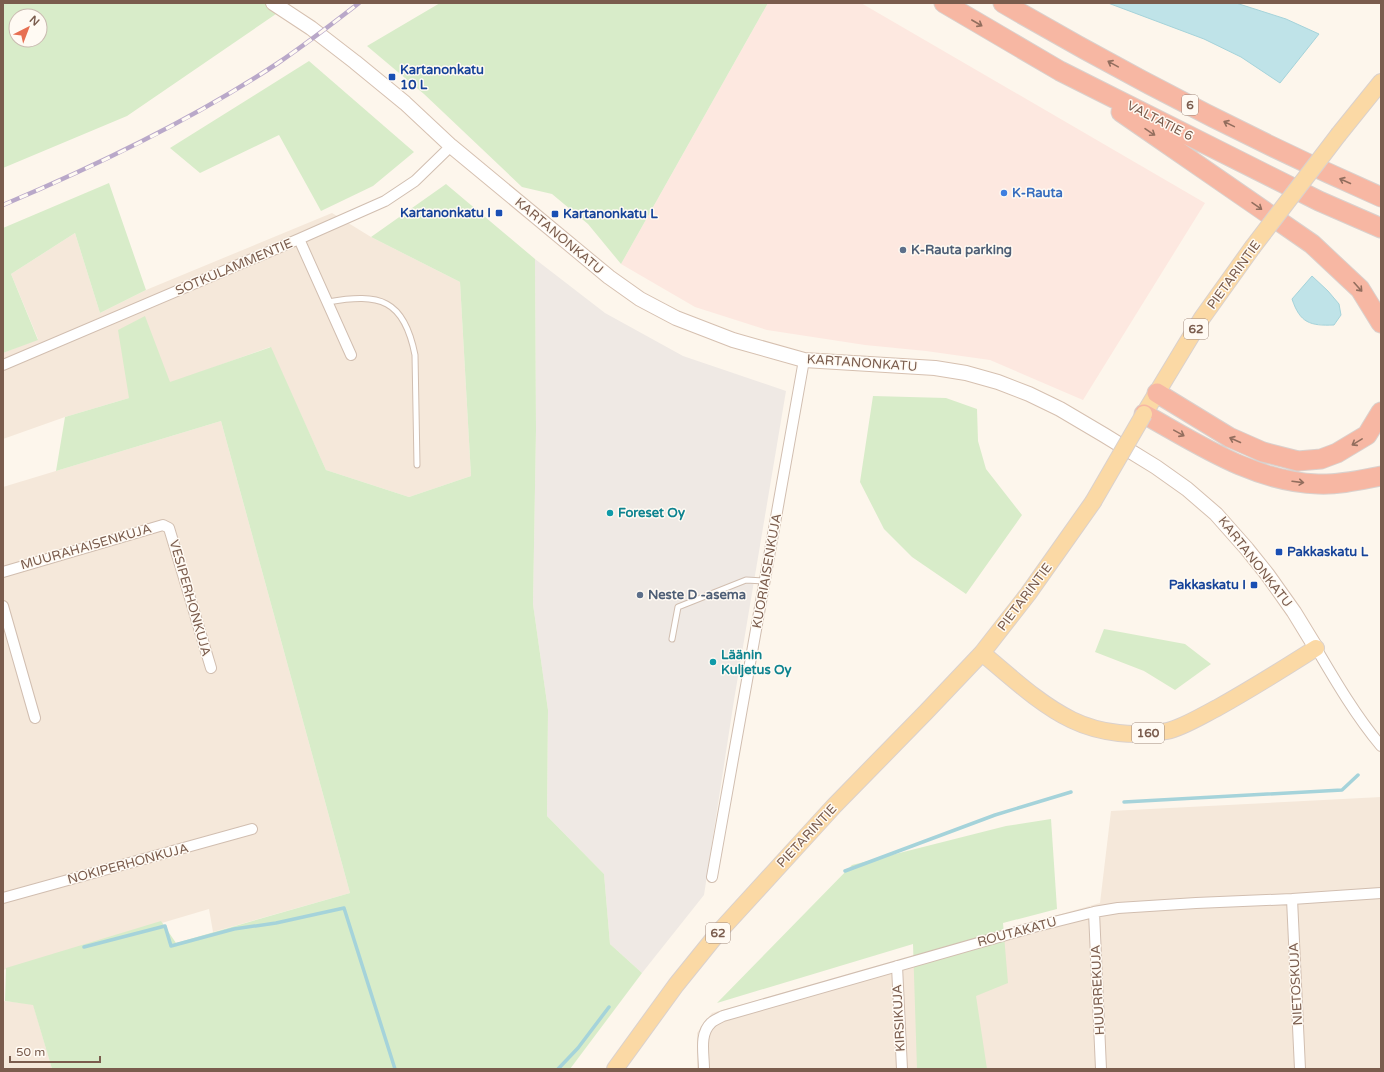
<svg xmlns="http://www.w3.org/2000/svg" width="1384" height="1072" viewBox="0 0 1384 1072" font-family="'Varela Round',sans-serif">
<rect width="100%" height="100%" fill="#fdf6ec"/>
<path fill="#f5e8da" d="M 332,213 L 371,237 L 460,282 L 471,476 L 409,497 L 326,470 L 270,347 L 129,398 L 65,417 L 3,439 L 3,353 L 38,339 L 11,274 L 75,233 L 100,313 L 146,290 Z
M 221,421 L 350,893 L 213,932 L 209,909 L 3,970 L 3,487 Z
M 1381,797 L 1381,1069 L 697,1069 L 697,1033 L 712,1013 L 1100,903 L 1111,811 Z
M 3,1001 L 33,1004 L 52,1069 L 3,1069 Z"/>
<path fill="#fde8e0" d="M 768,3 L 861,3 L 1205,203 L 1083,400 L 990,360 L 926,351 L 865,345 L 767,330 L 695,307 L 621,264 Z"/>
<path fill="#efe9e4" d="M 535,259 L 605,313 L 683,356 L 786,391 L 734,700 L 704,895 L 642,973 L 610,944 L 604,874 L 547,816 L 548,710 L 533,604 L 536,430 Z"/>
<path fill="#d8ecc9" fill-rule="evenodd" d="M 3,3 L 292,3 L 127,116 L 3,168 ZM 16,16 L 40,16 L 40,40 L 16,40 Z
M 440,3 L 768,3 L 621,264 L 588,224 L 552,194 L 522,187 L 424,94 L 367,46 Z
M 309,61 L 414,152 L 373,186 L 321,211 L 279,135 L 200,173 L 170,148 Z
M 109,183 L 146,290 L 100,313 L 75,233 L 11,274 L 38,340 L 3,353 L 3,228 Z
M 446,184 L 535,259 L 536,430 L 533,604 L 548,710 L 547,816 L 604,874 L 610,944 L 642,973 L 570,1069 L 52,1069 L 33,1005 L 5,1001 L 6,968 L 161,921 L 176,943 L 350,893 L 221,421 L 56,471 L 65,417 L 129,398 L 118,330 L 145,316 L 170,382 L 271,347 L 326,470 L 409,497 L 471,476 L 460,282 L 371,237 Z
M 873,396 L 946,398 L 977,409 L 978,441 L 986,469 L 1022,515 L 966,594 L 912,557 L 884,529 L 860,482 Z
M 1104,629 L 1185,644 L 1211,664 L 1175,690 L 1144,671 L 1095,652 Z
M 1051,819 L 1057,909 L 1003,923 L 1008,983 L 976,996 L 987,1069 L 917,1069 L 913,944 L 717,1003 L 852,865 L 1006,826 Z"/>
<path fill="#bfe3e8" stroke="#a5d3da" d="M 1108,3 L 1236,3 L 1286,19 L 1319,34 L 1280,83 L 1241,57 L 1204,39 Z
M 1312,276 L 1328,291 L 1339,304 L 1341,315 L 1334,325 C 1310,326 1300,323 1292,299 Z"/>
<g fill="none" stroke-linecap="round" stroke-linejoin="round">
<path stroke="#a5d3da" stroke-width="3.5" d="M 1124,802 L 1342,790 L 1358,775
M 845,871 L 995,815 L 1071,792
M 84,947 L 165,926 L 171,946 L 234,929 L 276,923 L 344,908 L 395,1069
M 558,1069 L 578,1048 L 609,1007"/>
<g stroke="#d1beb0" stroke-width="7">
<path id="lane" d="M 328,302 C 380,293 404,299 415,355 L 417,465
M 672,639 L 678,607 L 746,580 L 765,581"/>
</g>
<g stroke="#d1beb0" stroke-width="12">
<path id="street" d="M 299,239 L 351,355
M 3,365 L 299,239 L 385,201 L 415,181 L 451,146
M 3,572 L 163,525 L 169,528 L 211,668
M 3,606 L 35,718
M 1316,648 C 1336,682 1356,716 1381,746
M 712,877 L 804,360
M 3,898 L 252,829
M 1292,899 L 1300,1069
M 1094,912 L 1101,1069
M 897,966 L 902,1069
M 704,1069 C 704,1054 699,1034 711,1023 C 714,1020 719,1018 723,1016 L 1034,927 L 1094,912 L 1118,908 L 1196,903 L 1292,899 L 1381,893"/>
</g>
<g stroke="#d6c0b0" stroke-width="16">
<path id="secondary" d="M 273,3 L 311,28 L 355,62 L 405,103 L 451,146 L 609,277 L 640,299 L 676,318 L 733,340 L 804,360 L 935,368 L 966,373 L 998,382 L 1029,394 L 1060,409 L 1104,435 L 1156,467 L 1187,489 L 1216,514 L 1247,549 L 1267,574 L 1294,612 L 1316,648"/>
</g>
<g stroke="#dad1cd" stroke-width="18">
<path id="primary" d="M 1339,134 L 1381,82
M 1144,414 L 1202,318 L 1252,248
M 982,653 C 1010,676 1039,704 1072,720 C 1101,734 1136,737 1167,731 C 1182,728 1203,715 1217,708 C 1251,689 1283,669 1316,648
M 615,1069 L 676,985 L 718,933 L 834,806 L 926,712 L 982,653 L 1028,594 L 1093,502"/>
</g>
<g stroke="#dad1cd" stroke-width="21">
<path id="highway" d="M 944,3 L 1060,71 L 1319,201 L 1381,228
M 1003,3 C 1125,74 1252,140 1381,197
M 1121,112 L 1312,244 L 1360,289 L 1381,323
M 1157,393 L 1229,437 L 1263,452 L 1298,461 L 1321,459 L 1337,453 L 1367,435 L 1381,412
M 1144,414 C 1198,444 1254,482 1318,484 C 1339,485 1360,480 1381,476"/>
</g>
<use href="#lane" stroke="#fff" stroke-width="5"/>
<use href="#street" stroke="#fff" stroke-width="10"/>
<use href="#secondary" stroke="#fff" stroke-width="14"/>
<use href="#primary" stroke="#fbd9a5" stroke-width="16"/>
<use href="#highway" stroke="#f7b7a3" stroke-width="19"/>
<g stroke="#b9a8c9" stroke-width="4.5">
<path id="rail" d="M 3,205 C 98,165 192,120 278,63 C 306,44 332,24 359,3"/>
</g>
<use href="#rail" stroke="#fffaf3" stroke-width="3" stroke-dasharray="9" stroke-linecap="butt"/>
<g stroke="#dad1cd" stroke-width="18" stroke-linecap="butt">
<path id="primary-bridge" d="M 1252,248 L 1339,134
M 1093,502 L 1144,414"/>
</g>
<use href="#primary-bridge" stroke="#fbd9a5" stroke-width="16"/>
</g>
<defs><path id="oneway-shaft" d="M-6 0H5M1.5-3L5.5 0L1.5 3" fill="none" stroke-width="1.6" stroke-linecap="round" stroke-linejoin="round"/></defs>
<g stroke="#936e5e">
<use href="#oneway-shaft" transform="translate(977 23) rotate(30)"/>
<use href="#oneway-shaft" transform="translate(1113 64) rotate(-151)"/>
<use href="#oneway-shaft" transform="translate(1229 124) rotate(-154)"/>
<use href="#oneway-shaft" transform="translate(1150 132) rotate(34)"/>
<use href="#oneway-shaft" transform="translate(1345 181) rotate(-156)"/>
<use href="#oneway-shaft" transform="translate(1257 206) rotate(35)"/>
<use href="#oneway-shaft" transform="translate(1358 287) rotate(48)"/>
<use href="#oneway-shaft" transform="translate(1179 433) rotate(29)"/>
<use href="#oneway-shaft" transform="translate(1235 440) rotate(-156)"/>
<use href="#oneway-shaft" transform="translate(1357 442) rotate(149)"/>
<use href="#oneway-shaft" transform="translate(1298 482) rotate(7)"/>
</g>
<g fill="#1a4fb4" stroke="#fffaf3" stroke-width="1.5">
<rect x="388" y="73" width="8" height="8" rx="2"/>
<rect x="495" y="209" width="8" height="8" rx="2"/>
<rect x="551" y="210" width="8" height="8" rx="2"/>
<rect x="1275" y="548" width="8" height="8" rx="2"/>
<rect x="1250" y="581" width="8" height="8" rx="2"/>
</g>
<circle fill="#3f7fe0" stroke="#fffaf3" stroke-width="1.5" cx="1004" cy="193" r="4"/>
<g fill="#5c6f8a" stroke="#fffaf3" stroke-width="1.5">
<circle cx="903" cy="250" r="4"/>
<circle cx="640" cy="595" r="4"/>
</g>
<g fill="#0f9aa8" stroke="#fffaf3" stroke-width="1.5">
<circle cx="610" cy="513" r="4"/>
<circle cx="713" cy="662" r="4"/>
</g>
<g text-anchor="middle" dominant-baseline="central" stroke-width="3" stroke-linejoin="round" paint-order="stroke">
<g fill="#fffaf3" stroke="#a28b7f" stroke-width="1">
<rect x="1182" y="95" width="16" height="20" rx="3"/>
<rect x="1184" y="319" width="24" height="20" rx="3"/>
<rect x="1132" y="723" width="32" height="20" rx="3"/>
<rect x="706" y="923" width="24" height="20" rx="3"/>
</g>
<g font-size="12" font-weight="bold" fill="#7a5c4d">
<text x="1190" y="105">6</text>
<text x="1196" y="329">62</text>
<text x="1148" y="733">160</text>
<text x="718" y="933">62</text>
</g>
<g font-size="13" font-weight="bold" fill="#164399" stroke="#fffaf3" text-anchor="start">
<text x="400" y="70">Kartanonkatu<tspan x="400" dy="15">10 L</tspan></text>
<text x="491" y="213" text-anchor="end">Kartanonkatu I</text>
<text x="563" y="214">Kartanonkatu L</text>
<text x="1287" y="552">Pakkaskatu L</text>
<text x="1246" y="585" text-anchor="end">Pakkaskatu I</text>
</g>
<g font-size="13" fill="#7a5c4d" stroke="#fffaf3">
<text transform="translate(1160 121) rotate(27)">VALTATIE 6</text>
<text transform="translate(559 236) rotate(40)">KARTANONKATU</text>
<text transform="translate(234 267) rotate(-23)">SOTKULAMMENTIE</text>
<text transform="translate(1234 275) rotate(-54)">PIETARINTIE</text>
<text transform="translate(862 363) rotate(4)">KARTANONKATU</text>
<text transform="translate(86 547) rotate(-16)">MUURAHAISENKUJA</text>
<text transform="translate(1255 562) rotate(52)">KARTANONKATU</text>
<text transform="translate(767 571) rotate(-80)">KUORIAISENKUJA</text>
<text transform="translate(1025 597) rotate(-53)">PIETARINTIE</text>
<text transform="translate(190 598) rotate(74)">VESIPERHONKUJA</text>
<text transform="translate(807 836) rotate(-47)">PIETARINTIE</text>
<text transform="translate(128 864) rotate(-15)">NOKIPERHONKUJA</text>
<text transform="translate(1017 932) rotate(-15)">ROUTAKATU</text>
<text transform="translate(1296 984) rotate(-93)">NIETOSKUJA</text>
<text transform="translate(1098 990) rotate(-93)">HUURREKUJA</text>
<text transform="translate(899 1018) rotate(-93)">KIRSIKUJA</text>
</g>
<g font-size="13" font-weight="bold" fill="#366cbe" stroke="#fffaf3" text-anchor="start">
<text x="1012" y="193">K-Rauta</text>
</g>
<g font-size="13" font-weight="bold" fill="#4e5e75" stroke="#fffaf3" text-anchor="start">
<text x="911" y="250">K-Rauta parking</text>
<text x="648" y="595">Neste D -asema</text>
</g>
<g font-size="13" font-weight="bold" fill="#0d838f" stroke="#fffaf3" text-anchor="start">
<text x="618" y="513">Foreset Oy</text>
<text x="721" y="655">Läänin<tspan x="721" dy="15">Kuljetus Oy</tspan></text>
</g>
</g>
<rect width="1384" height="1072" fill="none" stroke="#7a5c4d" stroke-width="8"/>
<g transform="translate(28 28) rotate(42)"><circle r="19" fill="#fffaf3" stroke="#cabbb1"/>
<path d="M0-3L7 15L0 10L-7 15Z" fill="#e76f51"/>
<text y="-6" font-size="11" font-weight="bold" text-anchor="middle" fill="#7a5c4d">N</text>
</g>
<path d="M10 1056v6h90v-6" fill="none" stroke="#7a5c4d" stroke-width="2"/>
<text x="16" y="1056" font-size="12" fill="#7a5c4d" stroke="#fffaf3" stroke-width="3" paint-order="stroke">50 m</text>
</svg>
